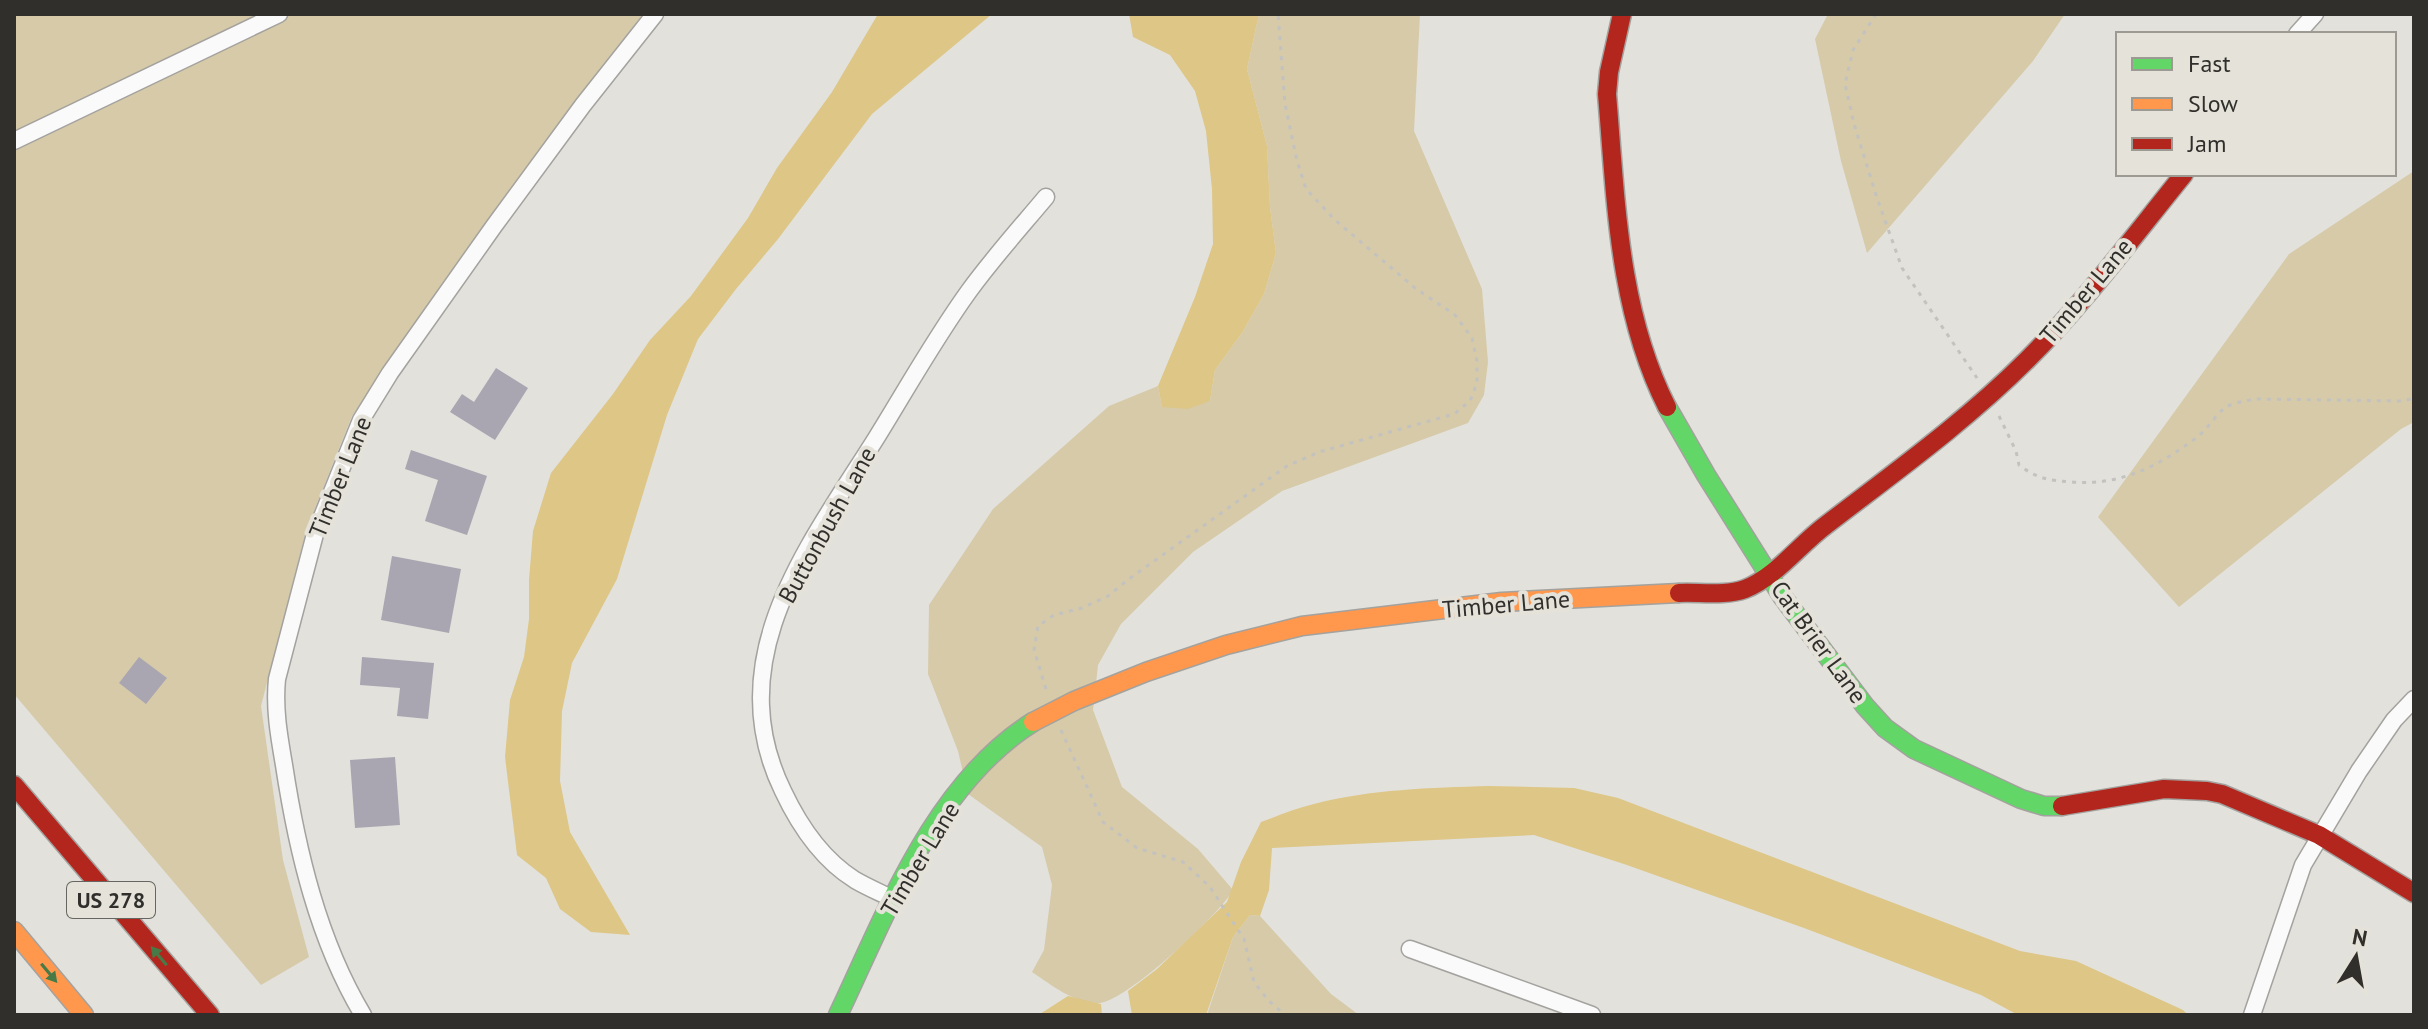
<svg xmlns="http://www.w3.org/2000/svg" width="2428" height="1029" viewBox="0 0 2428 1029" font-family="'PT Sans',sans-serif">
<rect width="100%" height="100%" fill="#e2e1dc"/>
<path fill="#d6caa9" d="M 14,14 L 643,14 L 604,64 L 352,416 L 306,531 L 261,706 L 283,860 L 309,957 L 261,985 L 14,694 Z
M 1259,14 L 1420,14 L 1414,131 L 1482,289 L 1488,362 L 1484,395 L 1468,423 L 1282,491 L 1193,552 L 1121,624 L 1098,665 L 1093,710 L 1122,787 L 1198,849 L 1233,890 C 1221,913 1123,1005 1098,1003 C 1072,1002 1053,986 1032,972 L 1044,950 L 1052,885 L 1042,847 L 968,794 L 958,751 L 928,674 L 929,605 L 993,509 L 1109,406 L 1158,386 L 1162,407 L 1210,401 L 1215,370 L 1242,333 L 1264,294 L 1276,253 L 1270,207 L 1267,146 L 1247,69 Z
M 1828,14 L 2065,14 L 2033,61 L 1867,253 L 1841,161 L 1815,39 Z
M 2414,171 L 2414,422 L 2401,429 L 2179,607 L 2098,517 L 2289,254 Z
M 1250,915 L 1260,916 L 1331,994 L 1359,1015 L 1207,1015 L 1233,937 Z"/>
<path fill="#ddc686" d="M 878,14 L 992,14 L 872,114 L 778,239 L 736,289 L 698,339 L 667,415 L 617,579 L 572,663 L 562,711 L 560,781 L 570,832 L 630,935 L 591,932 L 560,909 L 546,878 L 517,855 L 505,757 L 510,700 L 524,657 L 529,619 L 529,580 L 533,531 L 551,473 L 613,394 L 650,340 L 691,296 L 748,218 L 777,168 L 832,92 Z
M 1129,14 L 1259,14 L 1247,69 L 1267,146 L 1270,207 L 1276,253 L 1264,294 L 1242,333 L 1215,370 L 1210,401 L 1188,409 L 1162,407 L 1158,386 L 1195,297 L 1213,244 L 1212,189 L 1206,131 L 1195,91 L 1170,55 L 1133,37 Z
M 1489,786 L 1574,788 L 1618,798 L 2020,951 L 2076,961 L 2183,1010 L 2188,1015 L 2018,1015 L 1981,995 L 1804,928 L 1624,864 L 1534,835 L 1272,848 L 1269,890 L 1260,916 L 1250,915 L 1233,937 L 1206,1015 L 1132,1015 L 1128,991 L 1157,969 L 1227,902 L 1241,862 L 1261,822 C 1278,816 1296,808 1314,804 C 1371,789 1431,788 1489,786 Z
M 1068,996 L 1101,1004 L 1102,1015 L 1009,1015 L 1040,1014 Z"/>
<path fill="#a9a6b2" d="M 496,368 L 528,388 L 495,440 L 450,412 L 462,394 L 474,402 Z
M 411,450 L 487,476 L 467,535 L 425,521 L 438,480 L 405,469 Z
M 392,556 L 461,569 L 449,633 L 381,620 Z
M 139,657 L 167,678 L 146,704 L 119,683 Z
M 362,657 L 434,663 L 428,719 L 397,716 L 400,688 L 360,685 Z
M 395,757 L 400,825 L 355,828 L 350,760 Z"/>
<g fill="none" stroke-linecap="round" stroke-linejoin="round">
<g stroke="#a3a29e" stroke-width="19">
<path id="street" d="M 2297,34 L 2315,14
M 14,141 L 279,14
M 893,899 C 881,893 867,887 855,880 C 823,860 799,825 783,791 C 719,660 807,548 875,440 C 906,390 935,338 969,291 C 993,258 1020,228 1046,197
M 1410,949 L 1592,1015
M 363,1015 C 318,940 297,850 284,765 C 279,736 274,708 277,679 L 315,534 L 361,420 L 390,373 L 494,226 L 583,105 L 655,14
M 2252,1015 L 2303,865 L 2359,771 L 2394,720 L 2414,699"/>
</g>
<g stroke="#a3a29e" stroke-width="21">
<path id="fast" d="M 1667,407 L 1706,475 L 1782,596 L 1865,706 L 1885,728 L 1914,749 L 2021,799 L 2044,806 L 2062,806
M 838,1015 C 886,914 934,784 1033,722"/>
</g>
<g stroke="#a3a29e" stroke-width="21">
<path id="slow" d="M 1033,722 L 1074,701 L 1146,672 L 1226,645 L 1302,626 L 1502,602 L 1679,593
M 14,931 L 84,1015"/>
</g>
<g stroke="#a3a29e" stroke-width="21">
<path id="jam" d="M 1622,14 L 1609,72 L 1607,94 C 1616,200 1618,310 1667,407
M 1679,593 C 1699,592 1726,596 1745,589 C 1776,577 1799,545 1826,525 C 1895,472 1966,421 2027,360 C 2085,302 2133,237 2184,174
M 14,785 L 210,1015
M 2062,806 L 2164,789 L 2207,791 L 2222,794 L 2319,835 L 2414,893"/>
</g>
<path stroke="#c3c2bf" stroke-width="3" stroke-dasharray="4 6" stroke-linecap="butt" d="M 1876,14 L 1853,50 L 1845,84 L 1854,124 L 1877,198 L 1902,268 L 1977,378
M 1999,416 L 2016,451 L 2019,465 C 2038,479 2047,480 2071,482 C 2120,486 2157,467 2196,438 C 2207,430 2216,414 2226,407 C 2235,402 2246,401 2256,399 L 2403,401 L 2414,398
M 1046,689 L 1034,650 L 1038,626 L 1054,615 L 1082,608 L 1108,596 L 1129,579 L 1287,466 L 1319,452 L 1454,414 L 1470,401 L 1477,383 L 1477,361 L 1472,338 L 1455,315 L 1415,288 L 1335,220 L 1306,189 L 1297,161 L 1285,104 L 1278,14
M 1061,730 L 1103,822 L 1137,848 L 1183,862 L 1210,887 L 1244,939 L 1254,982 L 1268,1000 L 1285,1015"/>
<use href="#street" stroke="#fbfafa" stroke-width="16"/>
<use href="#fast" stroke="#63d668" stroke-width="18"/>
<use href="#slow" stroke="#ff974d" stroke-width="18"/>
<use href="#jam" stroke="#b3261e" stroke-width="18"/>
</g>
<defs><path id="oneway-solid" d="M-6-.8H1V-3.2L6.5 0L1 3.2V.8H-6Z" transform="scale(2)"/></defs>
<g fill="#477a46">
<use href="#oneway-solid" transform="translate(159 956) rotate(-130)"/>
<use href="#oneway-solid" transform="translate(49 973) rotate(50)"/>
</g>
<g text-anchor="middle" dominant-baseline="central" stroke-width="8" stroke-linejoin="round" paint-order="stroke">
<rect fill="#e5e2d9" stroke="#66655f" stroke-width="2" x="67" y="882" width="88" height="36" rx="6"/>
<g font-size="22" font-weight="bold" fill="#302f2b">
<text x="111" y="900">US 278</text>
</g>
<g font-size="24" fill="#302f2b" stroke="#e5e2d9">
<text transform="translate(2086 291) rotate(-50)">Timber Lane</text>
<text transform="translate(340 477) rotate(-68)">Timber Lane</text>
<text transform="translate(827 525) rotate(-61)">Buttonbush Lane</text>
<text transform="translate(1506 604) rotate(-5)">Timber Lane</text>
<text transform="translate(1819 642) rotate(54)">Cat Brier Lane</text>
<text transform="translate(920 859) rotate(-59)">Timber Lane</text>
</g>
</g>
<rect width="2428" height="1029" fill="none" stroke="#302f2b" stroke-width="32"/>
<rect x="2116" y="32" width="280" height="144" fill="#e5e2d9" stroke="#9d9a93" stroke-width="2"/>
<rect x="2132" y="58" width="40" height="12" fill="#63d668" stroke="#9d9a93" stroke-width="2"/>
<text x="2188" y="72" font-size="24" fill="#302f2b">Fast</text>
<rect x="2132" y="98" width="40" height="12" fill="#ff974d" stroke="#9d9a93" stroke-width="2"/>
<text x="2188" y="112" font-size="24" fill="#302f2b">Slow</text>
<rect x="2132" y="138" width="40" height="12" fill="#b3261e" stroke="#9d9a93" stroke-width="2"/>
<text x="2188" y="152" font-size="24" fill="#302f2b">Jam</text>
<g transform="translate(2356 957) rotate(11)" stroke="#e5e2d9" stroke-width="6" paint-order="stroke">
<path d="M0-6L14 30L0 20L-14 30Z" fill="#302f2b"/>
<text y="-12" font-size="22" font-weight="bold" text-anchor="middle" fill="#302f2b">N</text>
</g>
</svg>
